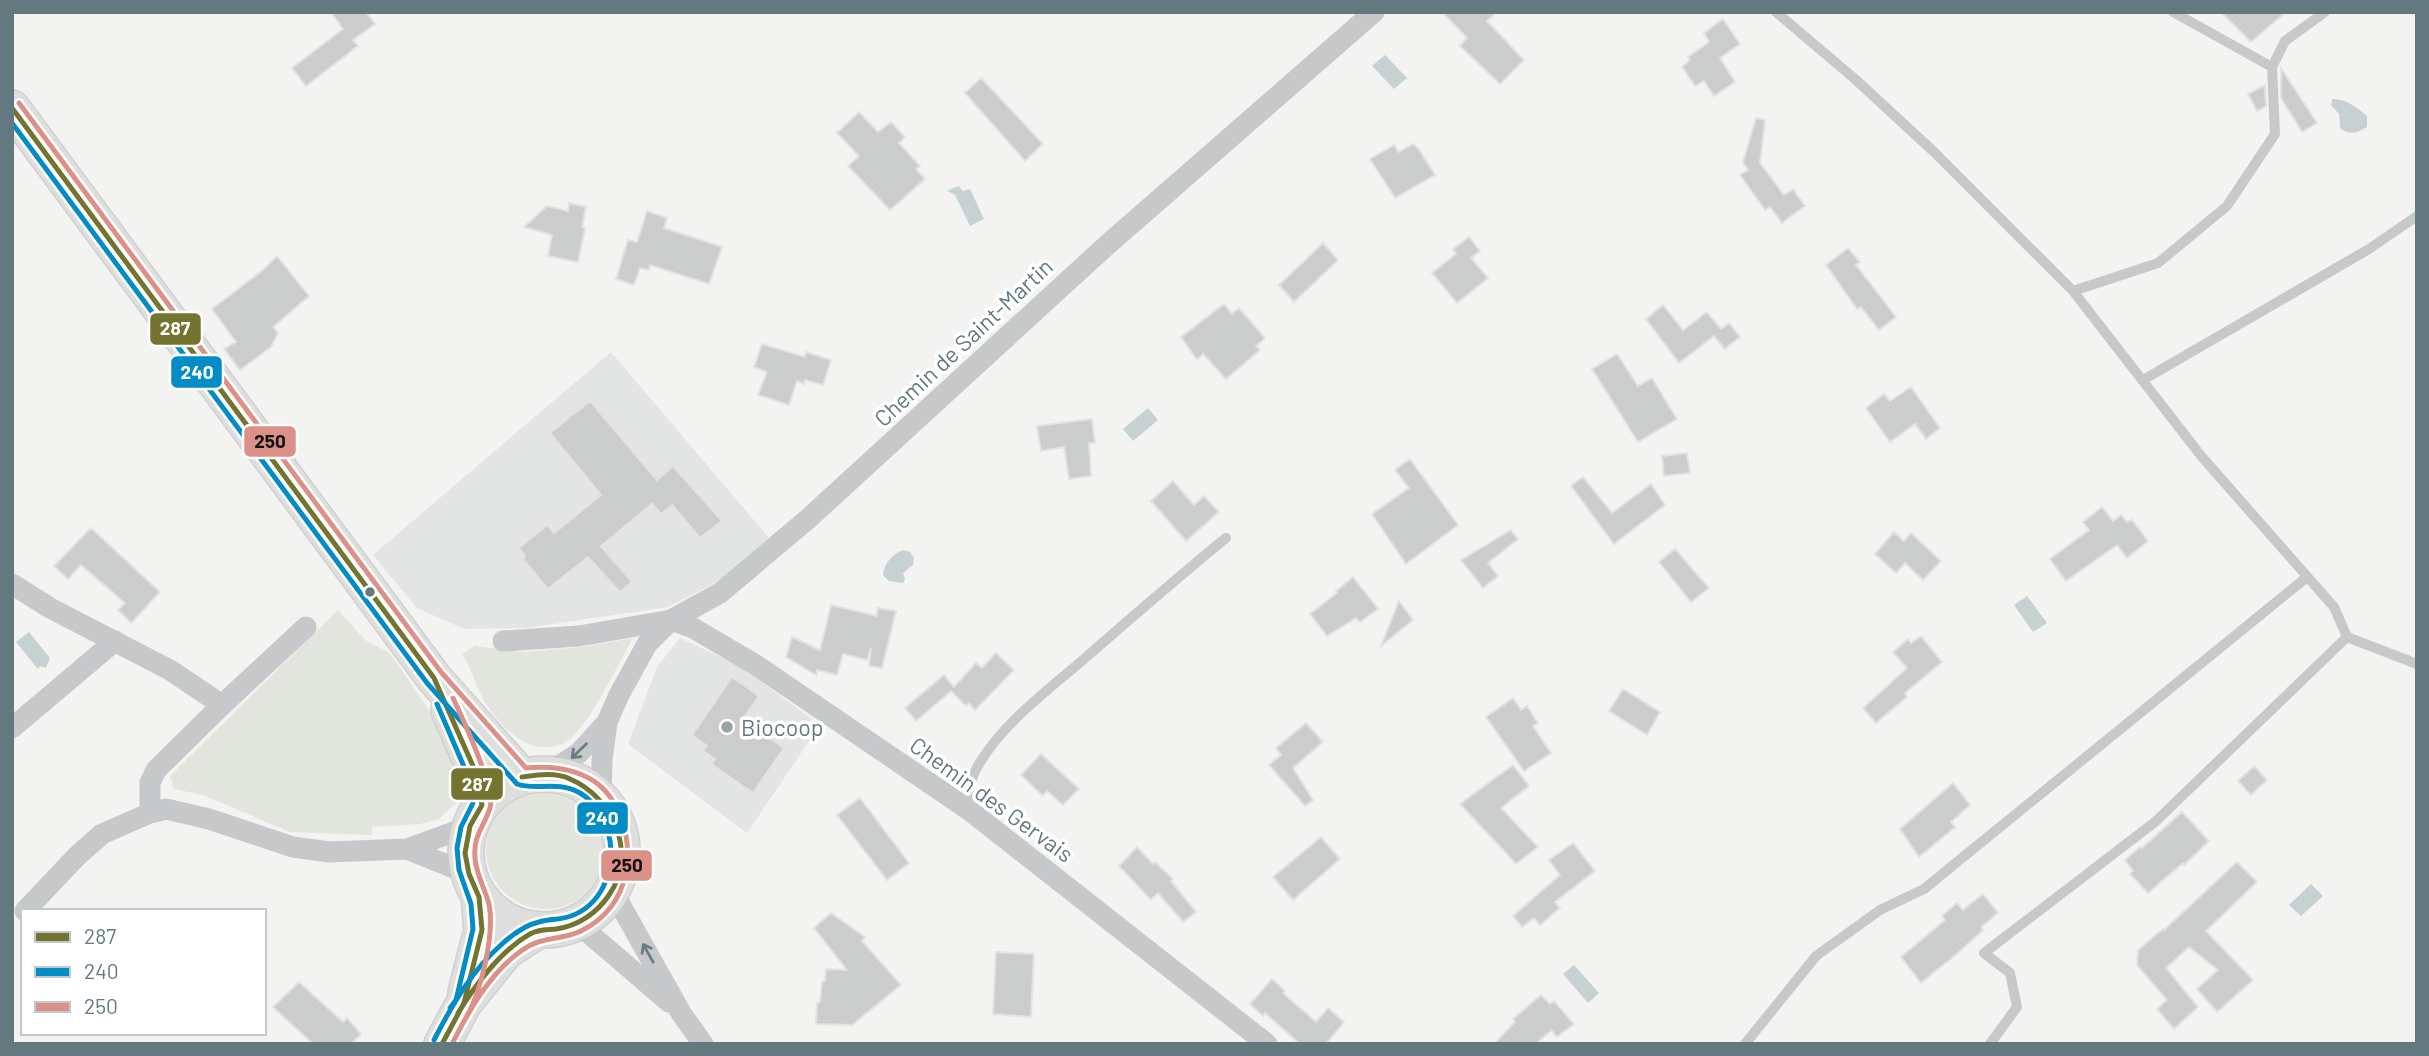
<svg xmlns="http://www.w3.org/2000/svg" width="2429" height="1056" viewBox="0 0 2429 1056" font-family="Barlow,sans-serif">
<rect width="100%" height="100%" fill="#f3f3f1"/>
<path fill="#e3e4e4" d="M 611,352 L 769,538 L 718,581 L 668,607 L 527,628 L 464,629 L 417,608 L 373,555 Z
M 680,638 L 740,666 L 820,725 L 747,833 L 628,744 L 657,667 Z"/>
<path fill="#e2e5de" d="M 338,610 L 365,640 L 388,652 L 397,663 L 431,713 L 460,776 L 457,802 L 439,819 L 420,824 L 372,827 L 372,835 L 290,832 L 203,795 L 174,789 L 170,776 Z
M 633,638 C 619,662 588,729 567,741 C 533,761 501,728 485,702 C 476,687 472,669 462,654 L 475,646 L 523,652 L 582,647 Z
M486 849a60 60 0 1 1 120 0a60 60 0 1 1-120 0Z"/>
<path fill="#c7d1d2" d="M 1385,55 L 1407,78 L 1394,89 L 1372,66 Z
M 2332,99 C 2344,98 2359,108 2367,116 L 2367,127 C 2357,133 2350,136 2340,128 L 2339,114 L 2331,105 Z
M 958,186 L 963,191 L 970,189 L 984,219 L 970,226 L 955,195 L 947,191 Z
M 1148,408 L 1158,420 L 1133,441 L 1123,429 Z
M 903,550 L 910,552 L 914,558 L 913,565 L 903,573 L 905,579 L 903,583 L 889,581 L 883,575 C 884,563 893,554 903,550 Z
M 2027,596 L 2047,623 L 2033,632 L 2014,605 Z
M 29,632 L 50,658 L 46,668 L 40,666 L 38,669 L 16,642 Z
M 2311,884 L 2323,896 L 2301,916 L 2289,905 Z
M 1574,965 L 1599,993 L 1588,1003 L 1563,974 Z"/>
<path fill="#cbcccc" stroke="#e2e2e1" stroke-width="2" d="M 331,12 L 366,12 L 375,24 L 353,40 L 358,46 L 306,86 L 292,68 L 343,29 Z
M 1442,12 L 1497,12 L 1487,21 L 1524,60 L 1500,84 L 1460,46 L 1467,38 Z
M 2221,12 L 2286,12 L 2251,42 Z
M 1723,19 L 1740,44 L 1720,58 L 1735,82 L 1714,96 L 1704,81 L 1695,86 L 1682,67 L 1690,60 L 1688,57 L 1709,42 L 1704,33 Z
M 2281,68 L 2317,123 L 2302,132 L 2281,98 Z
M 981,78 L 1043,144 L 1025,161 L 965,93 Z
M 2265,85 L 2266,106 L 2257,111 L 2248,94 Z
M 859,112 L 878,132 L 891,122 L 905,137 L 899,143 L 920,166 L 916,169 L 925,179 L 890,210 L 848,166 L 859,156 L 837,133 Z
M 1756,118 L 1765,120 L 1760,163 L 1784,195 L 1793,189 L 1805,206 L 1782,223 L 1770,207 L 1765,210 L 1740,175 L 1748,170 L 1743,162 Z
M 1413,144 L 1418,148 L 1435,175 L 1395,198 L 1370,159 L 1394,145 L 1399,152 Z
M 569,203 L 586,207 L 582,227 L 585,228 L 578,262 L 548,256 L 552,235 L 524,227 L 547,206 L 568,211 Z
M 647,211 L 667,218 L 664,228 L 722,247 L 709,284 L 650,265 L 649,270 L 640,268 L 634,285 L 616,279 L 628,240 L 637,242 Z
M 1469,237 L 1480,251 L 1471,258 L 1488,278 L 1457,303 L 1432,273 L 1456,254 L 1453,249 Z
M 1323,243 L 1338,260 L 1294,302 L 1279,285 Z
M 1848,248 L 1860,262 L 1856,265 L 1896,317 L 1879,330 L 1861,307 L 1857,309 L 1826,265 Z
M 277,256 L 309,296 L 273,327 L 278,333 L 271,347 L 240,370 L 224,349 L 236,342 L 212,309 L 263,270 Z
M 1224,304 L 1232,314 L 1239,308 L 1265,338 L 1256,346 L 1260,350 L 1226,379 L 1203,354 L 1197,360 L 1181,337 Z
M 1663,305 L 1683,330 L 1707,312 L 1721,329 L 1729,323 L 1740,337 L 1725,349 L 1714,336 L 1679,363 L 1646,319 Z
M 762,344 L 805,357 L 806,352 L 831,360 L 823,385 L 805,380 L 804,384 L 797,381 L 789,405 L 758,395 L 767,372 L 754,367 Z
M 1617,354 L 1638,386 L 1652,378 L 1677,419 L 1638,442 L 1592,369 Z
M 1911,387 L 1940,428 L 1926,439 L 1915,424 L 1890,442 L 1866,408 L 1884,394 L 1890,401 Z
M 590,401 L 657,480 L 673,466 L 722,521 L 700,538 L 672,505 L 661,514 L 652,504 L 601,546 L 632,582 L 620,592 L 588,557 L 548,589 L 523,559 L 525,556 L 519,548 L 547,525 L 554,533 L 601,495 L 550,433 Z
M 1092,419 L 1095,443 L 1089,443 L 1091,476 L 1069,479 L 1064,447 L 1041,451 L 1037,426 Z
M 1687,453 L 1690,473 L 1664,476 L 1662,456 Z
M 1410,459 L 1458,525 L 1406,564 L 1372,514 L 1409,488 L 1395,470 Z
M 1583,477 L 1612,513 L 1651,484 L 1665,505 L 1614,544 L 1571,486 Z
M 1173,481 L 1194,505 L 1204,496 L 1219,512 L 1186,541 L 1151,501 Z
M 2102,507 L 2113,521 L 2121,515 L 2127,522 L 2132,520 L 2148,541 L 2127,558 L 2117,545 L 2066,581 L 2050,559 L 2089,530 L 2083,522 Z
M 91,528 L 160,592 L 131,623 L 118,610 L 125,603 L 81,565 L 68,579 L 54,566 Z
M 1511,530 L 1518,539 L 1488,563 L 1498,576 L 1483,588 L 1461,560 Z
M 1894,532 L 1904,541 L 1911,533 L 1941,561 L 1923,580 L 1905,563 L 1896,573 L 1875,554 Z
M 1675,549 L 1709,588 L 1691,602 L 1659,562 Z
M 1353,577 L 1378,609 L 1360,622 L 1356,618 L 1327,636 L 1310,614 L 1337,593 L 1336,591 Z
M 1399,601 L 1413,620 L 1381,646 Z
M 831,605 L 877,616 L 878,608 L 896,611 L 882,668 L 869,666 L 871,648 L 867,660 L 843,654 L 837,675 L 817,670 L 816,675 L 786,657 L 792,637 L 820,650 Z
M 1921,636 L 1942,662 L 1905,693 L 1907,697 L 1876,723 L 1863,708 L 1907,668 L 1893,652 L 1908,639 L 1911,643 Z
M 996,653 L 1014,670 L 975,710 L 969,703 L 966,706 L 951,691 L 916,721 L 905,708 L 944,675 L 954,687 L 976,663 L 982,668 Z
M 732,677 L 759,696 L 743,719 L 784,748 L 753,793 L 711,764 L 715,759 L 703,751 L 707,746 L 692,735 Z
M 1623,689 L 1660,712 L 1647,735 L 1609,711 Z
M 1513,698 L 1521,710 L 1527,706 L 1538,723 L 1533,726 L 1551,753 L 1524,771 L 1486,717 Z
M 1306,723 L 1323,742 L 1293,768 L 1313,800 L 1305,806 L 1269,765 L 1281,755 L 1276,748 Z
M 1041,754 L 1079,789 L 1063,805 L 1047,791 L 1043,796 L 1021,775 Z
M 1513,765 L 1529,786 L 1501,808 L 1538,847 L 1516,864 L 1460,804 Z
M 2254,766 L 2267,780 L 2251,795 L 2238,781 Z
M 1953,783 L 1970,805 L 1951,822 L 1955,827 L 1919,857 L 1900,829 Z
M 860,798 L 909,863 L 887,880 L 837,815 Z
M 2182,812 L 2209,841 L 2184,865 L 2183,863 L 2148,893 L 2130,874 L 2133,871 L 2125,860 L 2140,847 L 2142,848 Z
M 1321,837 L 1340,859 L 1293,900 L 1273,877 Z
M 1573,843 L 1595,871 L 1555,902 L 1560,908 L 1540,925 L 1534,918 L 1522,927 L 1513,916 L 1560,875 L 1549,860 Z
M 1137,847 L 1153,864 L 1155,862 L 1173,879 L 1171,881 L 1196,912 L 1183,922 L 1158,893 L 1151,900 L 1119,866 Z
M 2237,862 L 2257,882 L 2206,931 L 2253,980 L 2217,1012 L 2197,989 L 2218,970 L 2189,947 L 2166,968 L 2198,1007 L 2174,1029 L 2157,1009 L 2167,1000 L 2137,965 L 2138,950 L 2163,929 L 2164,930 Z
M 1983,894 L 1998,913 L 1981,927 L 1983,930 L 1959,952 L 1921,983 L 1901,957 L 1945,920 L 1942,916 L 1957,903 L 1963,910 Z
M 831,913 L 865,937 L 862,941 L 901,985 L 852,1025 L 816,1024 L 817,1003 L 820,1002 L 822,982 L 825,981 L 826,969 L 847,970 L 814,928 Z
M 996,952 L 1034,954 L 1031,1017 L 993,1014 Z
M 1272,979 L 1285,991 L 1283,993 L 1316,1022 L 1328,1008 L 1344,1022 L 1326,1044 L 1300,1044 L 1265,1013 L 1263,1016 L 1250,1004 Z
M 299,982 L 343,1022 L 347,1018 L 361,1034 L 351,1044 L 313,1044 L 273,1007 Z
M 1541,995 L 1550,1004 L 1554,1001 L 1574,1024 L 1557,1037 L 1551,1030 L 1536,1044 L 1494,1044 L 1515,1022 L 1513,1019 Z"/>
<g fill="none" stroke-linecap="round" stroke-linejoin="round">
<g stroke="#cfd0cf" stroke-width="38">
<path id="primary" d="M 12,108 L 434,678 L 522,777
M 449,710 L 473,766 L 482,805
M466 852a78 78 0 1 1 156 0a78 78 0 1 1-156 0Z
M 466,992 L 482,930 L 479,897
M 442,1044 L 464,1003 L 506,951 L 539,930"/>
</g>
<path stroke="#c7c8c9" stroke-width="10" d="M 1776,12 L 1855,79 L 1933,151 L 2073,291 L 2202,457 L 2334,607 L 2347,637 L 2417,664
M 2173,12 L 2272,67
M 2073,291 L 2158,263 L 2227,206 L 2275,134 L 2272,67 L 2285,41 L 2325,12
M 2143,380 L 2369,249 L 2417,216
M 969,810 C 966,793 970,779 979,764 C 1004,722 1047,691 1084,659 C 1131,618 1178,577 1226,538
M 1745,1044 L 1816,956 L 1880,910 L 1924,889 L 2307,577
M 1990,1044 L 2017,1007 L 2010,973 L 1984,953 L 2155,822 L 2347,637"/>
<path stroke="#c7c8c9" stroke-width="21" d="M 12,584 L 50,608 L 170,670 L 222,705
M 503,641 L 579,636 L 671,620 L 693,628 L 756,665 L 969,810 L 1267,1044
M 12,728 L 115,641
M 546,774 L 579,753 L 607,722
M 601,799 L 602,760 L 607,722 L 619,695 L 647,644 L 671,620 L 720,593 L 809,518 L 1107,245 L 1374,12
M 150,813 L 150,783 L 156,770 L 222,705 L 306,627
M 407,849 L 469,874
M 612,890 L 681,1013 L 703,1044
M 25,911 L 77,856 L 102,834 L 150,813 L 166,809 L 209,819 L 293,847 L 329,852 L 407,849 L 470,826
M 577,923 L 669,1002"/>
<use href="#primary" stroke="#dddedd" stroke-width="35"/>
<g stroke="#fff" stroke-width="10">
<path id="bus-1" d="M 12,108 L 434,678 L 473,766 L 482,805 L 470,826 L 465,853 L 469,874 L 479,897 L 482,930 L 464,1003 L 442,1044
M 458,1013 C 476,984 500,951 530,934 C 539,929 546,930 556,929 C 578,926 597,913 609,895 C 638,854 613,797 570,779 C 555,772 537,775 522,777"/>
</g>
<g stroke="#fff" stroke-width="10">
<path id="bus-2" d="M 12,123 L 427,683 L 517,784 C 536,791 557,780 580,793 C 597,803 607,823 610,841 C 615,872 601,905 571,916 C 560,920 549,919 539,922 C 525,925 512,935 502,944 C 472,970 452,1005 434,1040
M 437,704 L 465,769 L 473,803 L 461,827 L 457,848 L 459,870 L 471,904 L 473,929 L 456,1000 L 450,1008"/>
</g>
<g stroke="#fff" stroke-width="10">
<path id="bus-3" d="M 19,103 L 441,672 L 526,768 C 559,765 596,771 614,803 C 639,848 631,906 581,931 C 560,941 543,935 521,951 C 490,973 469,1010 452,1044
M 453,698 C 462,717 496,790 490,808 C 484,827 473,835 475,858 C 476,874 485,889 489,904 C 495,934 481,992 466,1018"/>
</g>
<use href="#bus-1" stroke="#73742f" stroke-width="5"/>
<use href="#bus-2" stroke="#038cc5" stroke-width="5"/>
<use href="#bus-3" stroke="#db9187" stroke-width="5"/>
</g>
<defs><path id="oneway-shaft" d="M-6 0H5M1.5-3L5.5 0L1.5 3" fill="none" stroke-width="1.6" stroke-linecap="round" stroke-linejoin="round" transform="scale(1.75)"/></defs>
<g stroke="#697c84">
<use href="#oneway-shaft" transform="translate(579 751) rotate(136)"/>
<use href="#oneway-shaft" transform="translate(648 953) rotate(-119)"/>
</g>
<circle fill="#647880" stroke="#fff" stroke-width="2.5" cx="370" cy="592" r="6"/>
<circle fill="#96a3a8" stroke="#fff" stroke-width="2.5" cx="727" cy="727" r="7"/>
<g text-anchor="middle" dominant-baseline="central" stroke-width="7" stroke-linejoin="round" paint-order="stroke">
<g font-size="23" fill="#647880" stroke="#fff">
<text transform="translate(963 342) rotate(-43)">Chemin de Saint-Martin</text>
<text transform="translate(992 799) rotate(36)">Chemin des Gervais</text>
</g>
<g font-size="23" fill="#647880" stroke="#fff" text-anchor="start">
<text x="741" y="727">Biocoop</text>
</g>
</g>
<g stroke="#fff" stroke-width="2.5">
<rect x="149" y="312" width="53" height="34" rx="7" fill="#73742f"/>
<rect x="170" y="355" width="53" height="34" rx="7" fill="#038cc5"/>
<rect x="243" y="425" width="54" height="33" rx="7" fill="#db9187"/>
<rect x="450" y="767" width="54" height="34" rx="7" fill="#73742f"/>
<rect x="576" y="801" width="53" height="34" rx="7" fill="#038cc5"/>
<rect x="600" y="849" width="53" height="33" rx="7" fill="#db9187"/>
</g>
<g font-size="19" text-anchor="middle" font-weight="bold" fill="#fff">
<text x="175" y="335">287</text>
<text x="197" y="379">240</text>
<text x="477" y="791">287</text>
<text x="602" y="825">240</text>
</g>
<g font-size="19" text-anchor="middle" font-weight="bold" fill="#111">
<text x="270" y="448">250</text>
<text x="627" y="872">250</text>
</g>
<rect width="2429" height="1056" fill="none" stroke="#647880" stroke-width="28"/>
<rect x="21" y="909" width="245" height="126" fill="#ffffff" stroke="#c1c9cc" stroke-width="2"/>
<rect x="35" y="932" width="35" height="10" fill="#73742f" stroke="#c1c9cc" stroke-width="2"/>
<text x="84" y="944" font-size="21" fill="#647880">287</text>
<rect x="35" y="967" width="35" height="10" fill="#038cc5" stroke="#c1c9cc" stroke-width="2"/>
<text x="84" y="979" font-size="21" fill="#647880">240</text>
<rect x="35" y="1002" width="35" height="10" fill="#db9187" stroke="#c1c9cc" stroke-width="2"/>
<text x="84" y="1014" font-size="21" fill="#647880">250</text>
</svg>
